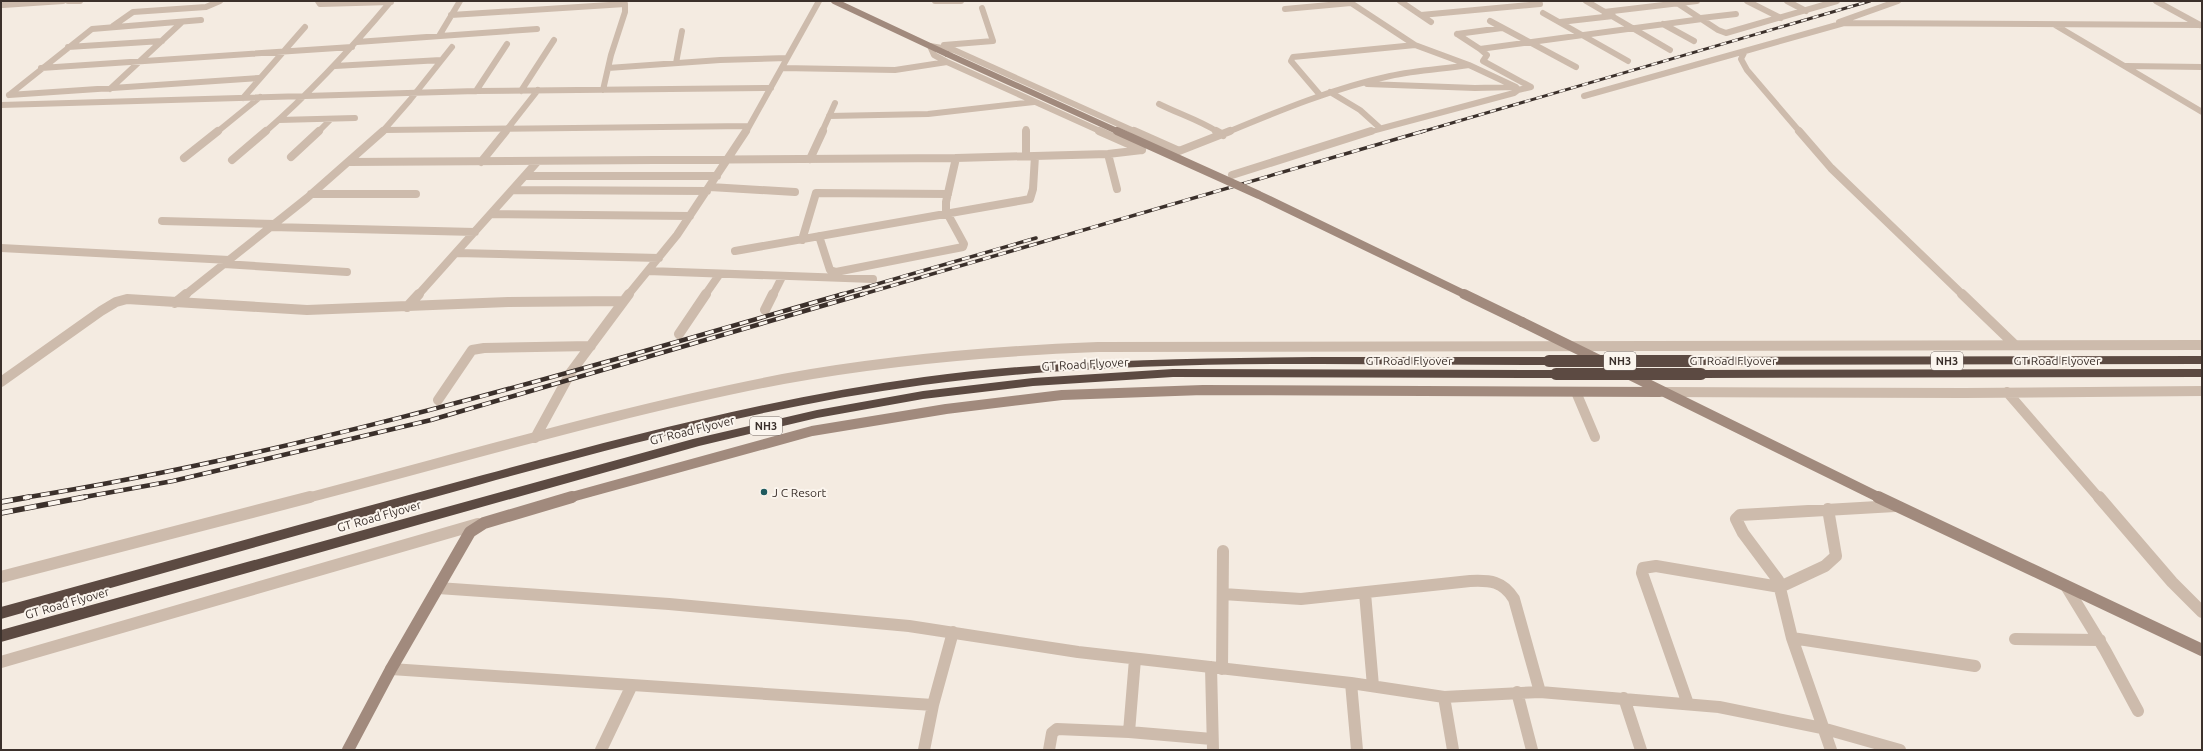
<svg xmlns="http://www.w3.org/2000/svg" width="2203" height="751" viewBox="0 0 2203 751" font-family="Ubuntu,sans-serif">
<rect width="100%" height="100%" fill="#f4ebe1"/>
<g fill="none" stroke-linecap="round" stroke-linejoin="round">
<path stroke="#cdbbac" stroke-width="6" d="M 68,1 L 80,1
M 318,1 L 320,4 L 391,2
M 935,1 L 961,1
M 1348,1 L 1415,45 L 1469,65 L 1516,87 L 1518,90 L 1514,93 L 1368,132
M 1400,1 L 1431,22
M 1586,1 L 1670,50
M 1674,1 L 1718,30 L 1726,33 L 1837,1
M 1747,1 L 1781,18
M 1787,1 L 1806,11
M 2156,1 L 2200,25
M 3,5 L 63,1
M 1285,9 L 1351,3
M 1604,12 L 1697,1
M 1543,13 L 1628,61
M 451,15 L 625,4 L 625,12 L 611,55 L 603,90
M 1421,15 L 1540,4
M 1701,18 L 1736,14
M 1490,21 L 1576,67
M 1560,22 L 1613,16
M 1839,22 L 1898,1
M 1663,24 L 1694,41
M 2055,25 L 2202,112
M 113,26 L 133,12 L 206,7 L 220,1
M 1457,34 L 1502,28
M 1457,34 L 1480,49
M 439,36 L 460,1
M 357,42 L 537,29
M 944,45 L 993,41 L 982,8
M 930,46 L 954,50 L 1136,132
M 930,46 L 934,55 L 947,62 L 1102,132
M 68,47 L 162,41
M 676,63 L 682,31
M 335,66 L 441,60
M 2126,66 L 2202,67
M 41,68 L 352,47
M 608,68 L 720,60 L 787,58
M 782,68 L 895,70 L 947,62
M 1367,84 L 1475,88 L 1515,87
M 110,89 L 182,22
M 1518,90 L 1531,87 L 1483,61 L 1487,55 L 1480,49 L 1702,19
M 476,91 L 507,44
M 521,91 L 554,40
M 1330,92 L 1360,110 L 1380,128
M 9,95 L 259,78
M 9,95 L 92,29 L 201,20
M 1320,95 L 1291,61 L 1293,57 L 1415,45
M 1584,96 L 1745,51
M 243,98 L 305,27
M 1159,104 C 1179,114 1199,120 1218,132
M 1,105 L 476,91 L 771,88
M 829,116 L 928,114 L 1034,102
M 279,120 L 355,118
M 1026,129 L 1026,132
M 384,130 L 749,126
M 217,132 L 260,97
M 265,132 C 312,91 351,49 391,1
M 318,132 L 331,119
M 382,132 L 410,100 L 452,47
M 505,132 L 538,90
M 746,132 L 819,1
M 822,132 L 835,103
M 1228,132 C 1281,110 1334,88 1390,76 C 1416,70 1443,69 1469,65
M 1800,132 L 1747,70 L 1741,59 L 1745,51 L 1844,23 L 2202,25"/>
<path stroke="#cdbbac" stroke-width="8" d="M 1026,131 L 1026,156
M 1099,131 L 1142,150
M 1134,131 L 1179,151 L 1230,131
M 1216,131 L 1223,135
M 1799,131 L 1831,168 L 1963,295
M 1108,154 L 1117,189
M 291,157 L 319,131
M 184,158 L 218,131
M 810,159 L 823,131
M 232,160 L 266,131
M 349,162 L 956,158 L 1108,154 L 1142,150
M 481,162 L 506,131
M 1232,175 L 1371,131
M 525,176 L 717,176
M 710,187 L 795,192
M 513,190 L 707,191
M 311,194 L 416,194
M 491,214 L 690,216
M 162,221 L 275,224
M 271,227 L 475,232
M 819,236 L 830,270 L 836,272 L 963,247 L 964,244 L 946,211 L 946,202 L 956,158
M 802,240 L 816,193 L 948,194
M 1,248 L 229,260
M 735,251 L 1030,199 L 1033,189 L 1035,156
M 457,253 L 659,258
M 224,264 L 347,272
M 648,271 L 873,279
M 185,295 L 307,198 L 383,131
M 418,295 L 537,162
M 628,295 L 677,235 L 746,131
M 705,295 L 719,275
M 773,295 L 782,277"/>
<path stroke="#cdbbac" stroke-width="10" d="M 1962,294 L 2015,345
M 175,303 L 186,294
M 407,307 L 419,294
M 765,310 L 773,294
M 679,334 L 706,294
M 1,382 L 101,311 L 116,302 L 127,299 L 307,310 L 508,302 L 623,301
M 1576,392 L 1595,437
M 1662,392 L 1964,393 L 2202,391
M 2007,392 L 2099,498
M 438,400 L 472,350 L 484,348 L 591,346
M 535,438 L 571,372 L 629,294
M 307,498 C 465,457 622,410 783,379 C 887,360 993,351 1098,347 L 2202,345"/>
<path stroke="#cdbbac" stroke-width="12" d="M 2099,497 L 2172,582 L 2202,612
M 1,577 L 310,497
M 2066,586 L 2105,650 L 2138,711
M 438,588 L 669,604 L 909,626 L 1078,652 L 1351,683 L 1444,697 L 1540,692 L 1719,707 L 1822,728 L 1900,750
M 1365,593 L 1373,686
M 1223,594 L 1301,599 L 1470,581 C 1490,580 1503,581 1514,599 L 1540,692
M 1792,638 L 1778,580 L 1743,533 L 1736,519 L 1740,515 L 1895,506
M 2015,639 L 2100,640
M 1,662 L 478,524
M 1211,667 L 1213,750
M 391,669 L 933,705 L 953,632
M 1222,669 L 1223,551
M 1351,683 L 1357,750
M 1517,692 L 1532,750
M 1444,697 L 1453,750
M 1624,698 L 1641,750
M 1688,704 L 1642,573 L 1643,568 L 1656,566 L 1780,587 L 1825,566 L 1836,556 L 1828,509
M 1129,732 L 1135,659
M 601,750 L 632,685
M 924,750 L 933,705
M 1049,750 L 1052,733 L 1057,729 L 1129,732 L 1212,739
M 1831,750 L 1792,638 L 1975,666"/>
<path stroke="#a18a7d" stroke-width="6" d="M 834,1 L 947,54"/>
<path stroke="#a18a7d" stroke-width="10" d="M 1522,322 L 1880,498
M 568,498 L 812,431 L 946,409 L 1062,395 L 1203,390 L 1660,392"/>
<path stroke="#a18a7d" stroke-width="12" d="M 1878,497 L 2202,650
M 348,750 L 391,669 L 470,532 L 484,523 L 572,497"/>
<path fill="#5c4a42" fill-rule="evenodd" d="M 2202,356 L 2202,364 L 1691,365 L 1685,361 L 1691,357 Z
M 1314,357 L 1549,357 L 1555,361 L 1549,365 C 1340,365 1130,357 923,385 C 774,405 627,444 482,484 C 322,528 161,574 1,619 L 1,607 C 162,563 322,518 483,475 C 628,436 774,397 924,377 C 1053,360 1184,358 1314,357 Z
M 1173,369 L 1556,370 L 1562,374 L 1556,378 L 1173,377 L 1033,386 L 923,399 L 817,418 L 699,446 L 1,642 L 1,630 L 693,439 L 817,410 L 923,391 L 1033,378 Z
M 2202,369 L 2202,377 L 1701,378 L 1695,374 L 1701,370 Z"/>
<g stroke="#3b302b" stroke-width="3">
<path id="rail-far3" d="M 1421,132 L 1870,1"/>
</g>
<g stroke="#3b302b" stroke-width="3.5">
<path id="rail-far2" d="M 839,295 L 1036,238
M 860,295 L 1424,131"/>
</g>
<g stroke="#3b302b" stroke-width="4.5">
<path id="rail-far1" d="M 23,498 C 302,453 572,372 843,294
M 79,498 L 173,481 L 431,420 L 863,294"/>
</g>
<g stroke="#3b302b" stroke-width="5.5">
<path id="rail" d="M 1,502 L 29,497
M 1,513 L 85,497"/>
</g>
<use href="#rail-far3" stroke="#fbf5ee" stroke-width="2" stroke-dasharray="6" stroke-linecap="butt"/>
<use href="#rail-far2" stroke="#fbf5ee" stroke-width="2.5" stroke-dasharray="8" stroke-linecap="butt"/>
<use href="#rail-far1" stroke="#fbf5ee" stroke-width="3" stroke-dasharray="9" stroke-linecap="butt"/>
<use href="#rail" stroke="#fbf5ee" stroke-width="4" stroke-dasharray="12" stroke-linecap="butt"/>
<path stroke="#a18a7d" stroke-width="6" d="M 947,54 L 1119,132"/>
<path stroke="#a18a7d" stroke-width="8" d="M 1117,131 L 1259,195 L 1466,295"/>
<path stroke="#a18a7d" stroke-width="10" d="M 1464,294 L 1522,322"/>
<path stroke="#5c4a42" stroke-width="12" d="M 1549,361 L 1691,361
M 1556,374 L 1701,374"/>
</g>
<circle fill="#1f5a5e" stroke="#fbf5ee" stroke-width="1.5" cx="764" cy="492" r="4"/>
<g text-anchor="middle" dominant-baseline="central" stroke-width="4" stroke-linejoin="round" paint-order="stroke">
<g fill="#fbf5ee" stroke="#756b66" stroke-width="1">
<rect x="1604" y="352" width="32" height="18" rx="3"/>
<rect x="1931" y="352" width="32" height="18" rx="3"/>
<rect x="750" y="417" width="32" height="18" rx="3"/>
</g>
<g font-size="11" font-weight="bold" fill="#3b302b">
<text x="1620" y="361">NH3</text>
<text x="1947" y="361">NH3</text>
<text x="766" y="426">NH3</text>
</g>
<g font-size="12" fill="#3b302b" stroke="#fbf5ee">
<text x="1409" y="360">GT Road Flyover</text>
<text x="1733" y="360">GT Road Flyover</text>
<text x="2057" y="360">GT Road Flyover</text>
<text transform="translate(1085 364) rotate(-3)">GT Road Flyover</text>
<text transform="translate(692 430) rotate(-14)">GT Road Flyover</text>
<text transform="translate(379 516) rotate(-16)">GT Road Flyover</text>
<text transform="translate(67 603) rotate(-16)">GT Road Flyover</text>
</g>
<g font-size="12" fill="#3b302b" stroke="#fbf5ee" text-anchor="start">
<text x="772" y="492">J C Resort</text>
</g>
</g>
<rect width="2203" height="751" fill="none" stroke="#3b302b" stroke-width="4"/>
</svg>
